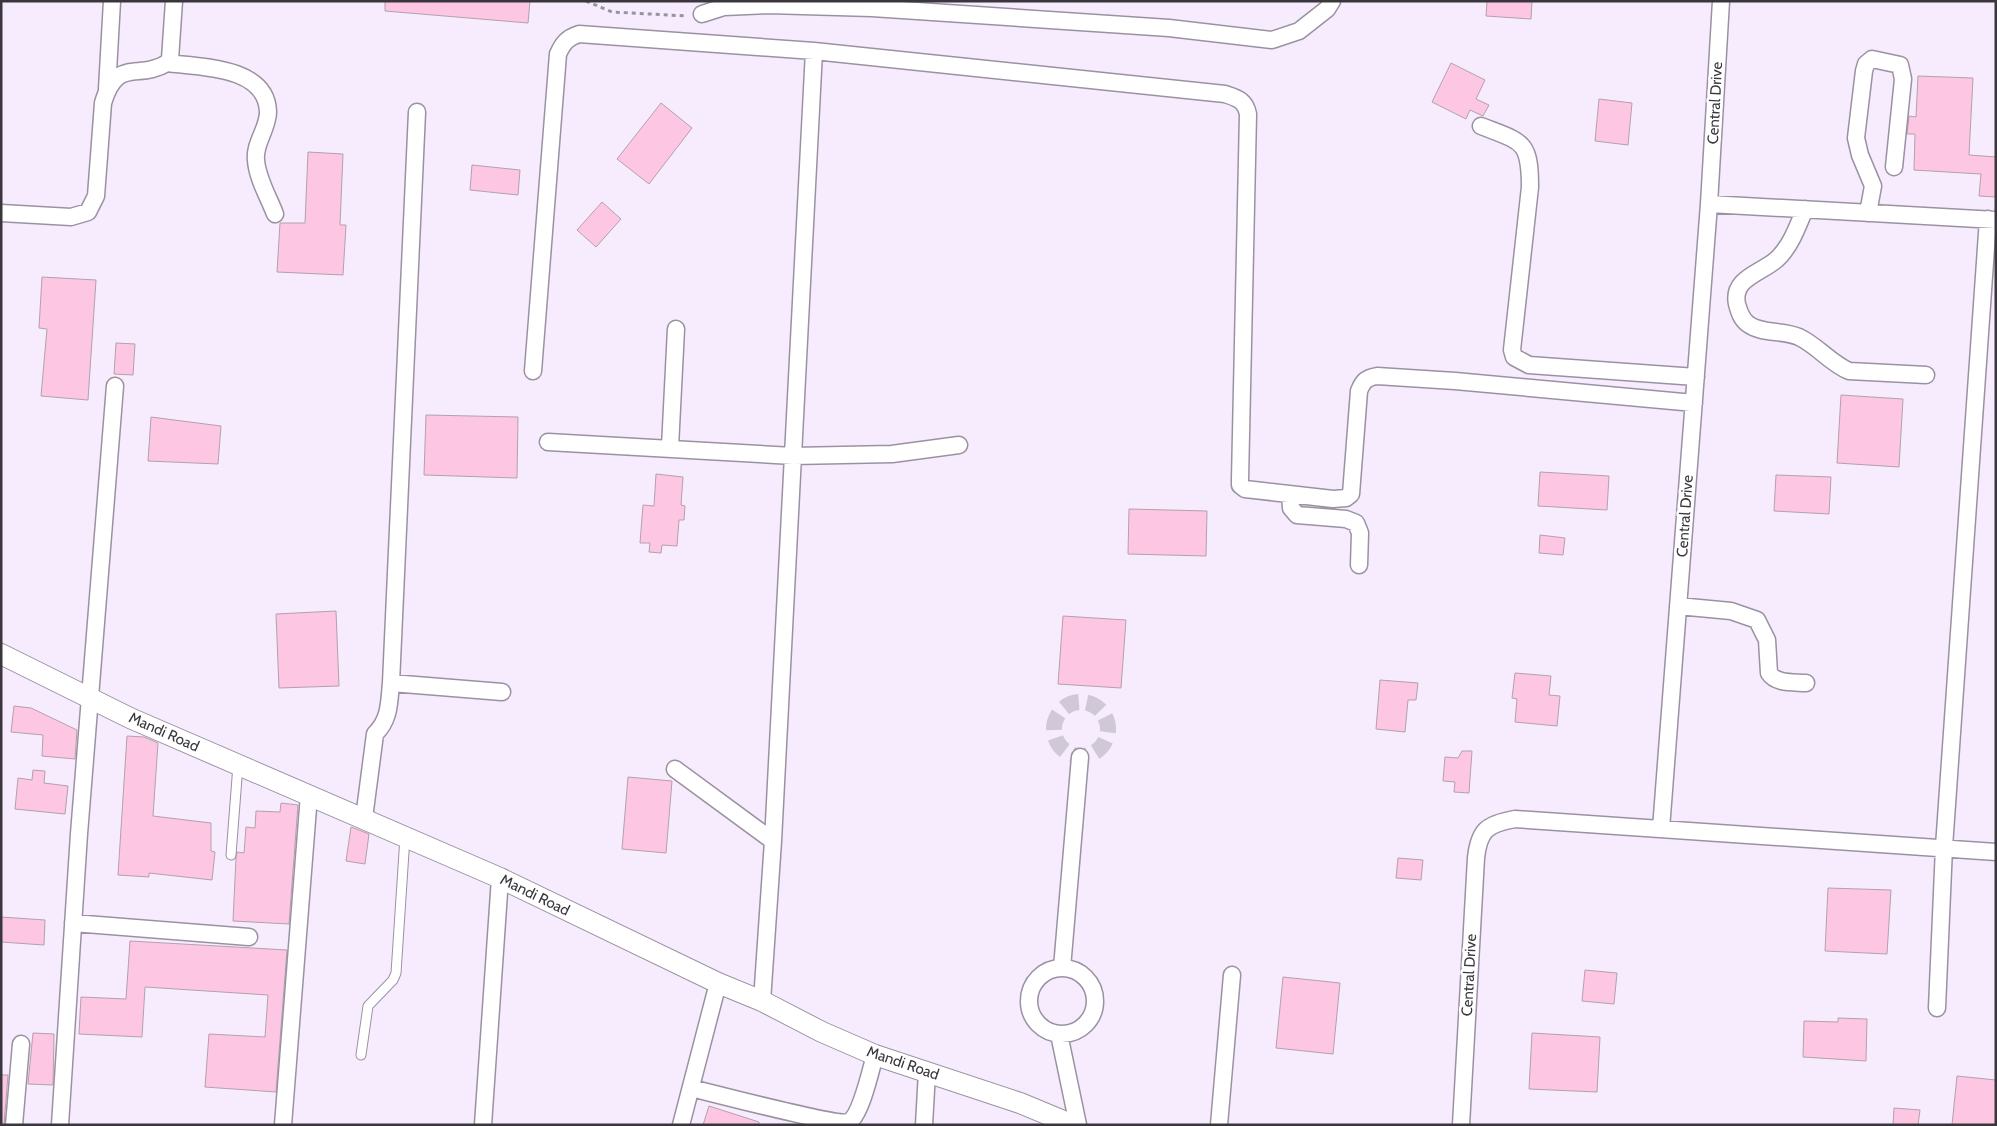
<svg xmlns="http://www.w3.org/2000/svg" width="1997" height="1126" viewBox="0 0 1997 1126" font-family="Cabin,sans-serif">
<rect width="100%" height="100%" fill="#f6ecfd"/>
<path fill="#fdc6e3" stroke="#b4a1aa" d="M 385,1 L 530,1 L 528,23 L 385,11 Z
M 1487,1 L 1532,1 L 1531,19 L 1486,16 Z
M 1451,63 L 1485,80 L 1476,99 L 1489,105 L 1483,116 L 1470,110 L 1466,119 L 1432,102 Z
M 1918,76 L 1973,78 L 1969,155 L 1996,157 L 1996,197 L 1979,196 L 1981,174 L 1914,170 L 1915,134 L 1907,134 L 1909,116 L 1916,117 Z
M 1599,99 L 1632,103 L 1628,145 L 1595,141 Z
M 661,103 L 692,128 L 649,184 L 617,159 Z
M 308,152 L 343,154 L 340,225 L 346,225 L 343,275 L 277,272 L 280,223 L 305,223 Z
M 472,165 L 520,170 L 518,195 L 470,190 Z
M 602,202 L 621,219 L 596,247 L 577,230 Z
M 42,277 L 96,280 L 88,400 L 41,396 L 47,329 L 39,328 Z
M 116,343 L 135,344 L 133,375 L 114,374 Z
M 1841,395 L 1903,399 L 1899,467 L 1837,463 Z
M 426,415 L 518,417 L 517,478 L 424,475 Z
M 151,417 L 221,426 L 218,464 L 148,461 Z
M 1540,472 L 1609,476 L 1607,510 L 1538,506 Z
M 656,474 L 683,477 L 681,505 L 685,506 L 684,520 L 679,520 L 677,546 L 662,545 L 661,553 L 649,552 L 650,543 L 640,543 L 643,505 L 654,506 Z
M 1776,475 L 1831,477 L 1829,514 L 1774,511 Z
M 1129,509 L 1207,511 L 1206,556 L 1128,554 Z
M 1540,535 L 1565,538 L 1563,555 L 1539,553 Z
M 336,611 L 339,686 L 279,688 L 276,614 Z
M 1063,616 L 1126,620 L 1121,688 L 1058,684 Z
M 1515,673 L 1551,676 L 1549,695 L 1560,696 L 1557,726 L 1515,722 L 1517,699 L 1512,698 Z
M 1380,680 L 1418,683 L 1416,700 L 1408,700 L 1405,732 L 1376,729 Z
M 14,706 L 31,708 L 77,730 L 75,759 L 42,756 L 43,735 L 11,732 Z
M 127,736 L 144,737 L 158,743 L 153,816 L 211,823 L 211,851 L 215,852 L 212,880 L 149,873 L 149,877 L 118,875 Z
M 1462,751 L 1472,751 L 1469,793 L 1454,792 L 1455,782 L 1443,781 L 1445,757 L 1458,758 Z
M 33,770 L 45,771 L 44,783 L 68,786 L 65,814 L 15,809 L 18,778 L 32,780 Z
M 628,777 L 672,781 L 666,853 L 622,849 Z
M 281,803 L 298,805 L 289,924 L 233,921 L 236,858 L 237,852 L 244,853 L 246,827 L 255,828 L 256,811 L 280,812 Z
M 351,827 L 369,834 L 365,864 L 346,861 Z
M 1398,858 L 1423,860 L 1421,880 L 1396,878 Z
M 1828,888 L 1891,890 L 1887,954 L 1825,951 Z
M 1,917 L 45,920 L 44,945 L 1,942 Z
M 130,941 L 287,950 L 276,1092 L 205,1087 L 209,1034 L 265,1037 L 268,995 L 145,987 L 142,1037 L 79,1034 L 81,997 L 126,999 Z
M 1585,970 L 1617,973 L 1614,1004 L 1582,1001 Z
M 1283,977 L 1340,983 L 1333,1054 L 1276,1048 Z
M 1838,1018 L 1867,1019 L 1866,1061 L 1803,1057 L 1804,1021 L 1838,1022 Z
M 33,1033 L 54,1034 L 53,1085 L 28,1084 Z
M 1532,1033 L 1600,1037 L 1597,1092 L 1529,1089 Z
M 1,1075 L 8,1075 L 4,1125 L 1,1125 Z
M 1957,1076 L 1996,1080 L 1996,1125 L 1952,1125 Z
M 709,1106 L 759,1122 L 759,1125 L 703,1125 Z
M 1894,1108 L 1920,1110 L 1918,1125 L 1893,1125 Z"/>
<g fill="none" stroke-linecap="round" stroke-linejoin="round">
<path stroke="#d0c8d7" stroke-width="16" stroke-dasharray="16 8" stroke-linecap="butt" d="M1054 729a27 27 0 1 1 54 0a27 27 0 1 1-54 0Z"/>
<g stroke="#9b92a1" stroke-width="11">
<path id="service" d="M 231,855 L 238,765
M 361,1055 L 368,1006 L 393,980 L 396,973 L 405,837"/>
</g>
<g stroke="#9b92a1" stroke-width="19">
<path id="minor" d="M 702,14 L 724,7 L 768,5 L 872,8 L 1169,28 L 1272,40 L 1299,31 L 1327,9 L 1332,1
M 167,63 L 170,59 L 174,1
M 107,89 L 112,1
M 1481,126 C 1522,142 1530,140 1530,187 L 1512,350 L 1514,357 L 1529,365 L 1696,377
M 1709,204 L 1996,220
M 1805,209 C 1798,225 1792,243 1780,256 C 1767,272 1731,276 1737,304 C 1739,311 1741,319 1748,324 C 1761,334 1783,330 1799,337 C 1818,346 1830,363 1849,371 L 1926,375
M 1,213 L 71,217 L 88,212 L 96,196 L 103,103 C 117,56 138,81 167,63 C 199,67 267,66 268,112 C 268,129 254,143 256,160 C 257,178 269,198 275,214
M 1868,213 L 1873,186 L 1860,155 L 1856,138 L 1864,71 L 1866,64 L 1872,59 L 1900,65 L 1903,79 L 1894,167
M 533,371 L 558,54 C 563,43 567,38 579,34 L 814,51 L 1225,94 C 1237,98 1245,100 1248,114 L 1240,480 L 1240,485 L 1245,489 L 1333,499 L 1346,498 L 1351,494 L 1359,391 C 1363,381 1366,378 1377,376 L 1455,381 L 1694,403
M 548,442 L 793,456 L 892,454 L 959,445
M 670,447 L 676,329
M 1290,494 L 1291,508 L 1297,515 L 1346,519 L 1356,523 L 1360,533 L 1359,565
M 1678,606 L 1731,611 L 1757,620 L 1767,640 L 1769,673 C 1776,684 1793,682 1806,683
M 391,683 L 502,692
M 675,769 L 773,841
M 364,818 L 375,734 C 390,719 389,703 391,683 L 417,112
M 1661,829 L 1709,204 L 1721,1
M 73,923 L 249,937
M 1062,968 L 1080,757
M1029 1001a33 33 0 1 1 66 0a33 33 0 1 1-66 0Z
M 762,1001 L 773,841 L 814,51
M 1937,1008 L 1944,847 L 1988,219
M 1059,1034 L 1078,1125
M 691,1088 C 712,1093 837,1126 849,1122 C 861,1115 871,1069 875,1055
M 14,1125 L 21,1044
M 60,1125 L 79,834 L 115,386
M 283,1125 L 309,795
M 483,1125 L 500,878
M 681,1125 L 718,983
M 924,1125 L 927,1072
M 1219,1125 L 1232,975
M 1461,1125 L 1476,858 C 1479,830 1487,824 1515,819 L 1996,852"/>
</g>
<g stroke="#9b92a1" stroke-width="22">
<path id="tertiary" d="M 1,654 L 130,718 L 500,878 L 718,983 L 762,1001 L 822,1032 L 875,1055 L 1020,1103 L 1073,1125"/>
</g>
<path stroke="#9a939f" stroke-width="3" stroke-dasharray="4 4" stroke-linecap="butt" d="M 586,1 L 612,12 L 687,16"/>
<use href="#service" stroke="#fff" stroke-width="9"/>
<use href="#minor" stroke="#fff" stroke-width="16"/>
<use href="#tertiary" stroke="#fff" stroke-width="20"/>
</g>
<g text-anchor="middle" dominant-baseline="central" stroke-width="5" stroke-linejoin="round" paint-order="stroke">
<g font-size="15" fill="#3a363d" stroke="#fff">
<text transform="translate(1715 103) rotate(-87)">Central Drive</text>
<text transform="translate(1685 516) rotate(-86)">Central Drive</text>
<text transform="translate(164 732) rotate(24)">Mandi Road</text>
<text transform="translate(535 895) rotate(26)">Mandi Road</text>
<text transform="translate(1469 975) rotate(-87)">Central Drive</text>
<text transform="translate(903 1063) rotate(19)">Mandi Road</text>
</g>
</g>
<rect width="1997" height="1126" fill="none" stroke="#3a363d" stroke-width="5"/>
</svg>
